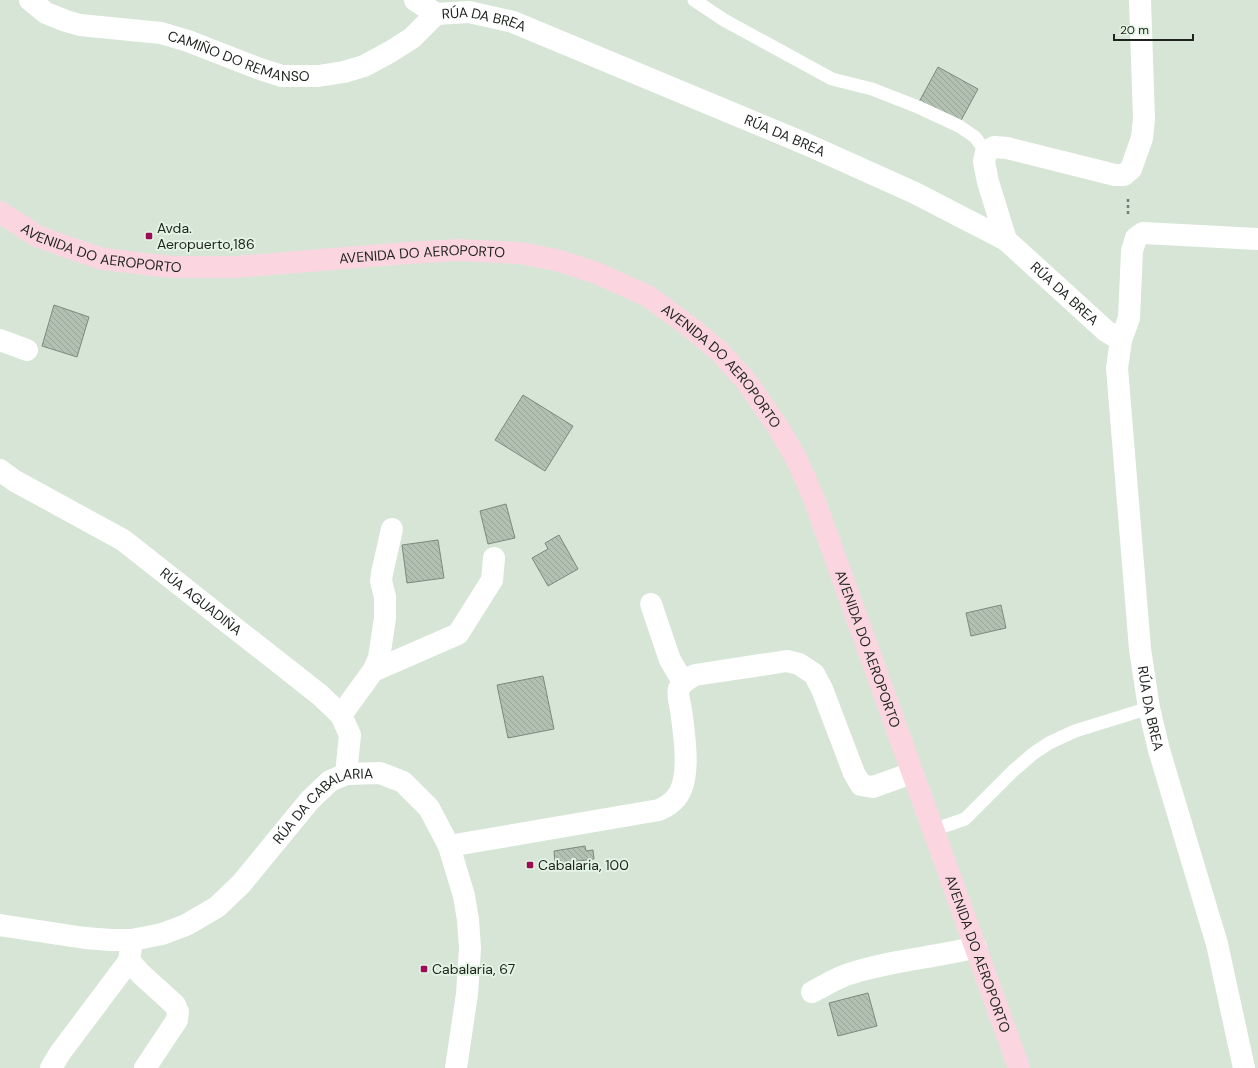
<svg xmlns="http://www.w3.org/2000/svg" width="1258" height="1068" viewBox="0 0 1258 1068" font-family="'DM Sans',sans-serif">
<defs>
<pattern id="building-back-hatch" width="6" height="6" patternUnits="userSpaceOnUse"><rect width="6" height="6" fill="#b1c0b1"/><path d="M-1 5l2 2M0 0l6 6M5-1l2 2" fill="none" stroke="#98a598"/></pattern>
</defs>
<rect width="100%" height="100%" fill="#d6e5d6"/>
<path fill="url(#building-back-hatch)" stroke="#7c8a7d" d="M 938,67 L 978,89 L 959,124 L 919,102 Z
M 54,305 L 89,317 L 77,357 L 42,346 Z
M 523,395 L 573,426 L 545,471 L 495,440 Z
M 506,504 L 515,538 L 488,544 L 480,511 Z
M 559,535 L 578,569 L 548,586 L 532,558 L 548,549 L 545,543 Z
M 438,540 L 444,578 L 407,583 L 402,545 Z
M 1001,605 L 1006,628 L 971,636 L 966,613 Z
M 543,676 L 554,729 L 508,738 L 497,685 Z
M 585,846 L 586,851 L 593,850 L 594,859 L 555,864 L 554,851 Z
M 868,993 L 877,1026 L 838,1036 L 829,1003 Z"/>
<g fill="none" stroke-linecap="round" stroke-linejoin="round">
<path stroke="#737d73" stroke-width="2.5" stroke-dasharray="3 3" stroke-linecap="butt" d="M 1128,214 L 1128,199"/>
<path stroke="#fff" stroke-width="13" d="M 694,0 L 724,20 L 832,79 L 872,89 L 918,107 L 959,126 L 975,137 L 986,152
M 933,830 L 965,819 L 1013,771 L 1034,753 L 1049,743 L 1075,731 L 1149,708"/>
<g stroke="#fff" stroke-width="22">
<path id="s1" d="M 30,0 L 46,13 L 66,21 L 80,25 L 161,33 L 188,41 L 260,69 L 282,76 L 318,76 L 344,72 L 364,66 L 390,52 L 412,38 L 436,14"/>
<path id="s2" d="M 415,0 L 436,14 L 469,12 L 513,22 L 806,144 L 915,193 L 1006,240 L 1106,331 L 1121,340 L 1117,368 L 1140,649 L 1149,708 L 1159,750 L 1217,944 L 1244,1068"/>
<path d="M 1006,240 L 988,182 L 984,162 L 986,152 L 994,147 L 1007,148 L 1115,175 L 1124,175 L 1131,169 L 1142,138 L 1144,119 L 1140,0"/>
<path d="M 0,340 L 27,350"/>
<path d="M 1121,340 L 1129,318 L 1132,251 L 1136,238 L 1143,233 L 1258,239"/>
<path id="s3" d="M 0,470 L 15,481 L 123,540 L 320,695 L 341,715 L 350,735 L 346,774"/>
<path d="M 651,604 L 670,660 L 683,682"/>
<path d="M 373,671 L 458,634 L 492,580 L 494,558"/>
<path d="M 341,715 L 373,671 L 379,658 L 385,618 L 385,597 L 381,581 L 382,573 L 392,529"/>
<path d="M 449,846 L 659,810 C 666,807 671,804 676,798 C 692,779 684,733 681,710 C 680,704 677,694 679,689 C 682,681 688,679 695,675 L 787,661 L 799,664 L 814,674 L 822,689 L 854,773 L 861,785 L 873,787 L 912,773"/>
<path id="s4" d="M 0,925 L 85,938 L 111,940 L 132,940 L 162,934 L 186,925 L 217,907 L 241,884 L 310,800 L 330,781 L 346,774 L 380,773 L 403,782 L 429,808 L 449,846 L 464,896 L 468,920 L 470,948 L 467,994 L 456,1068"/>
<path d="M 129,961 L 142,975 L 175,1005 L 178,1012 L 177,1020 L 145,1068"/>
<path d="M 812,992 C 824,986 836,978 849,974 C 890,960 934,958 976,947"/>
<path d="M 51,1068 L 60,1053 L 129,961 L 132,940"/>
</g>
<path stroke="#fbd6e1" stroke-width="22" id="s5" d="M 0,212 L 37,236 L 70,248 L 103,259 L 171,267 L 235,267 L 407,253 L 458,250 L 520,253 L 556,260 L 594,272 L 648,296 L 690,327 L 719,351 L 746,381 L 778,427 L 798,462 L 814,499 L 1019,1068"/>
</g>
<g fill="#9e0b56" stroke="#e3f3e3" stroke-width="1.5">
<rect x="145" y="232" width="8" height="8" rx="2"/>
<rect x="526" y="861" width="8" height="8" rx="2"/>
<rect x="420" y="965" width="8" height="8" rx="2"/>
</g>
<g text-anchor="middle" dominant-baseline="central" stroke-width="4" stroke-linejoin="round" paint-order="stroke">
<g font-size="14" fill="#1e231e" stroke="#e3f3e3">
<text stroke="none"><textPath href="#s2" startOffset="74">RÚA DA BREA</textPath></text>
<text stroke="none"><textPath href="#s1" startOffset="220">CAMIÑO DO REMANSO</textPath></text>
<text stroke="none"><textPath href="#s2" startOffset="398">RÚA DA BREA</textPath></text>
<text stroke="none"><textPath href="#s5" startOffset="110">AVENIDA DO AEROPORTO</textPath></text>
<text stroke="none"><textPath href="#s5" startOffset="434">AVENIDA DO AEROPORTO</textPath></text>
<text stroke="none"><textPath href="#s2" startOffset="722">RÚA DA BREA</textPath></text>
<text stroke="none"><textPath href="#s5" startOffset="770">AVENIDA DO AEROPORTO</textPath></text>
<text stroke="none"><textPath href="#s3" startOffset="241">RÚA AGUADIÑA</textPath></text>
<text stroke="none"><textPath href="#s5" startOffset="1094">AVENIDA DO AEROPORTO</textPath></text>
<text stroke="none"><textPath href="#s2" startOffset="1166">RÚA DA BREA</textPath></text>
<text stroke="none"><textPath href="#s4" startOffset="376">RÚA DA CABALARIA</textPath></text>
<text stroke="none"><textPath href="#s5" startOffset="1418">AVENIDA DO AEROPORTO</textPath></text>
</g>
<g font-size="14" fill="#1e231e" stroke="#e3f3e3" text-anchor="start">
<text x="157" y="228">Avda.<tspan x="157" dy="16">Aeropuerto,186</tspan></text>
<text x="538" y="865">Cabalaria, 100</text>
<text x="432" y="969">Cabalaria, 67</text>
</g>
</g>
<path d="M1114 34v6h79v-6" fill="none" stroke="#1e231e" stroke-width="2"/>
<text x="1120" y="34" font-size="12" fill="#1e231e" stroke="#e3f3e3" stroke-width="3" paint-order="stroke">20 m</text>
</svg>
